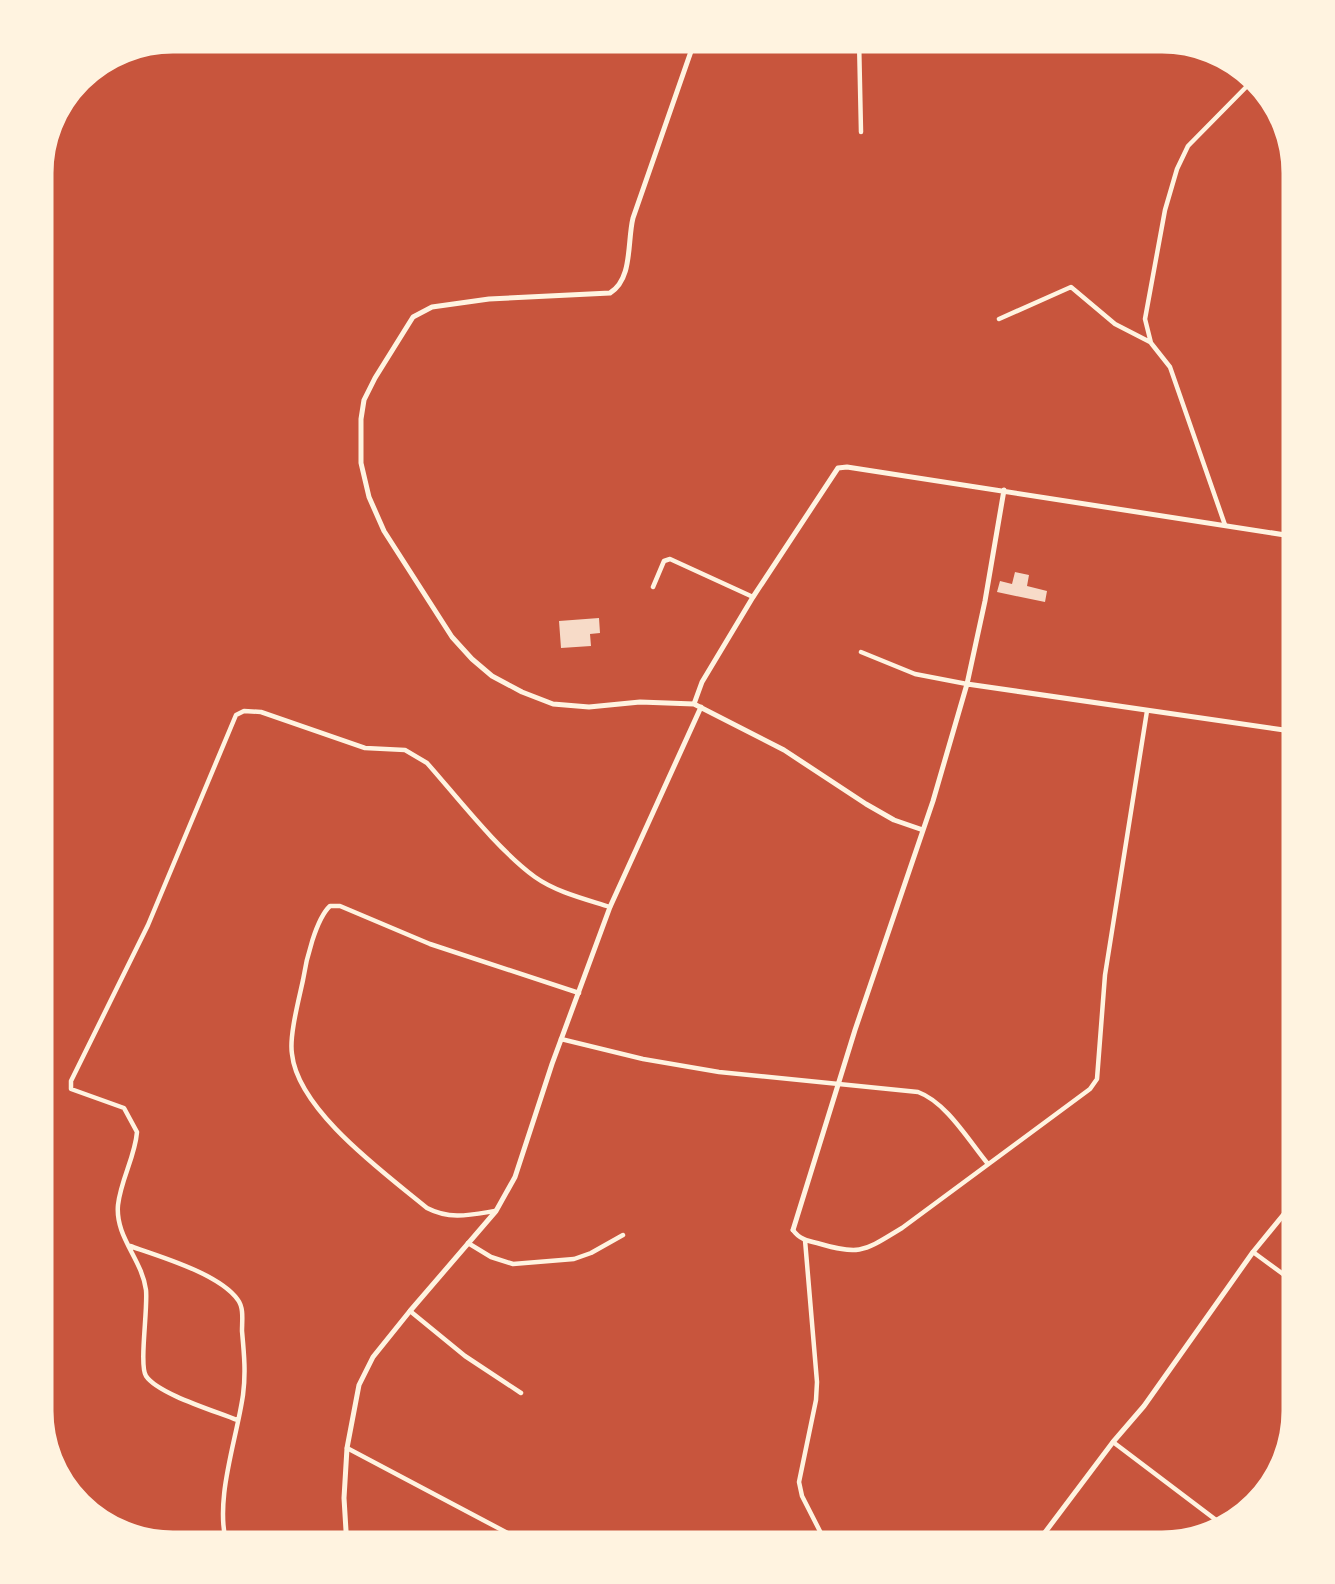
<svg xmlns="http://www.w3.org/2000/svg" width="1335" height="1584" viewBox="0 0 1335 1584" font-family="'Fira Sans Condensed',sans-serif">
<rect width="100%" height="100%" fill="#c8553d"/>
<path fill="#f7dbc8" d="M 1015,572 L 1029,575 L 1027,586 L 1047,591 L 1045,602 L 997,592 L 1000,581 L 1012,584 Z
M 599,618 L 600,633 L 590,634 L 591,646 L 561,648 L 559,621 Z"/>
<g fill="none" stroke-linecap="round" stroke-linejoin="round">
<path stroke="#fff3e0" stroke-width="4.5" d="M 859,39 L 861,132
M 999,319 L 1071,287 L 1115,324 L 1150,342
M 1225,525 L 1170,367 L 1151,343 L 1145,319 L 1165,210 L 1177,169 L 1188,146 L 1255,78
M 653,587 L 664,561 L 670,559 L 753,597
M 861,652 L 915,674 L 967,684
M 561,1039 L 643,1059 L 719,1072 L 918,1092 C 946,1102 969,1141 988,1164
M 495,1211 C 470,1215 450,1220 427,1208 C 386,1174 298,1111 292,1054 C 289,1036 299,999 303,980 C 306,960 316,919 330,906 L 340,906 L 430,944 L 579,993
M 793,1230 C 799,1239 808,1241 817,1243 C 861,1256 864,1251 902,1228 L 1090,1089 L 1097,1079 L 1105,975 L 1147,711
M 805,1240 L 817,1382 L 816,1400 L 799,1482 L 802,1496 L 828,1547
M 468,1243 L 491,1257 L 513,1264 L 574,1259 L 591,1253 L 623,1235
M 130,1246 C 159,1256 220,1274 238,1300 C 244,1308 242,1321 242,1331 C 244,1353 246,1373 243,1395 C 236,1443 214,1499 227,1547
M 1253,1252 L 1298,1285
M 410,1311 L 465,1356 L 521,1393
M 237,1420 C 215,1411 158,1394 146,1376 C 139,1365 148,1309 146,1290 C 142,1259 115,1237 118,1205 C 121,1179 135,1157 137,1132 L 124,1108 L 71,1089 L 71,1081 L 148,925 L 236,715 L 244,711 L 261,712 L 365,748 L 405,750 L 427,763 C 458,798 498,850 535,877 C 556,892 585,899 610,907
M 1113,1442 L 1224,1526
M 347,1448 L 534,1547"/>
<path stroke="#fff3e0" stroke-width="5" d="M 696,37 L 633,218 C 627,242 633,279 610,293 L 489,299 L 432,307 L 413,317 L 375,378 L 364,400 L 361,419 L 361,463 L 369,497 L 384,531 L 452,637 L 472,659 L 492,676 L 522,692 L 553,704 L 589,707 L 640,702 L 694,704 L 784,750 L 866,804 L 894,820 L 923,830
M 847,37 L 867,40 L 898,37
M 967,684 L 1298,732
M 694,704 L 702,682 L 753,597 L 838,468 L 847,467 L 1298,537
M 793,1230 L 855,1030 L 933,801 L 967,684 L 985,601 L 1004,490
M 347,1547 L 344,1498 L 347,1448 L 359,1385 L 373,1357 L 410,1311 L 496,1211 L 515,1177 L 552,1064 L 610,907 L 701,707
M 1034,1547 L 1113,1442 L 1144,1406 L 1253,1252 L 1298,1197"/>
</g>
<path d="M0 0H1335V1584H0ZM173 49H1162A124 124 0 0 1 1286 173V1411A124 124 0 0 1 1162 1535H173A124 124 0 0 1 49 1411V173A124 124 0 0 1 173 49Z" fill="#fff3e0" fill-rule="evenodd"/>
<path fill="none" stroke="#fff3e0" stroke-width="9" d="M173 49H1162A124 124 0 0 1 1286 173V1411A124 124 0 0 1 1162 1535H173A124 124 0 0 1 49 1411V173A124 124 0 0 1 173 49Z"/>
</svg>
